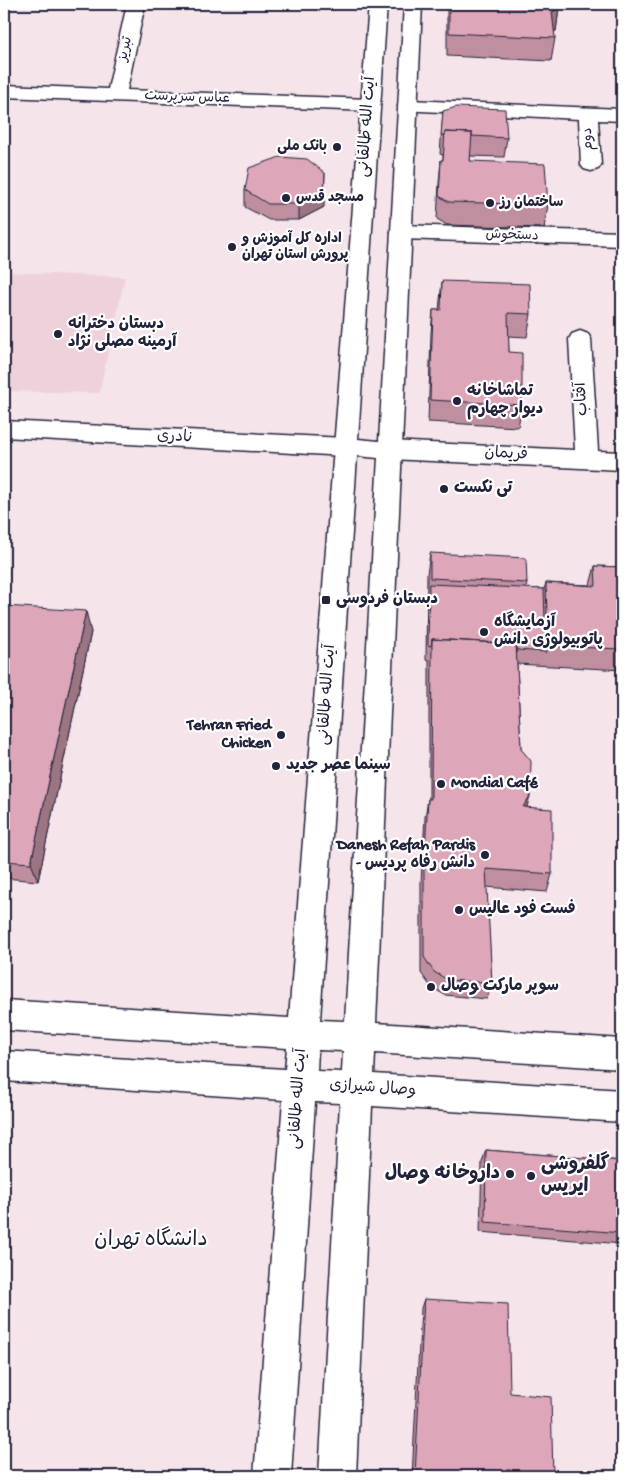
<svg xmlns="http://www.w3.org/2000/svg" width="626" height="1480" viewBox="0 0 626 1480" font-family="'Gochi Hand','Playpen Sans Arabic',sans-serif">
<rect width="100%" height="100%" fill="#f5e4ea"/>
<filter id="ink" filterUnits="userSpaceOnUse"><feTurbulence type="fractalNoise" baseFrequency=".02" numOctaves="2"/><feDisplacementMap in="SourceGraphic" scale="10" xChannelSelector="R" yChannelSelector="G"/><feConvolveMatrix kernelMatrix="1 2 1 2 8 2 1 2 1" color-interpolation-filters="sRGB"/></filter>
<g filter="url(#ink)">
<path fill="#eed1db" d="M 4,272 L 125,277 L 99,393 L 4,391 Z"/>
<g fill="none" stroke-linecap="round" stroke-linejoin="round">
<g stroke="#22223b" stroke-width="3">
<path id="minor" d="M 127,4 L 145,4 L 127,90 L 370,99 L 377,101 L 380,105 L 377,109 L 370,111 L 4,97 L 4,85 L 108,89 Z
M 408,100 L 622,109 L 622,121 L 598,120 L 601,165 L 598,169 L 591,171 L 584,169 L 581,165 L 579,119 L 401,110 L 398,106 L 401,102 Z
M 401,225 L 622,232 L 622,246 L 401,239 L 394,237 L 391,232 L 394,227 Z
M 580,331 L 588,334 L 591,339 L 598,451 L 622,452 L 622,470 L 390,459 L 382,456 L 378,450 L 382,444 L 390,441 L 575,450 L 569,339 L 572,334 Z
M 4,421 L 345,438 L 353,441 L 357,447 L 353,453 L 345,456 L 4,437 Z"/>
</g>
<g stroke="#22223b" stroke-width="3">
<path id="major" d="M 369,4 L 387,4 L 358,439 L 379,441 L 404,4 L 422,4 L 376,1023 L 622,1039 L 622,1069 L 375,1053 L 374,1074 L 622,1090 L 622,1122 L 372,1106 L 356,1476 L 319,1476 L 340,1103 L 315,1102 L 291,1476 L 254,1476 L 283,1100 L 4,1081 L 4,1051 L 285,1069 L 287,1048 L 4,1030 L 4,1000 L 289,1018 ZM 357,456 L 378,458 L 345,1021 L 320,1020 ZM 318,1050 L 343,1051 L 342,1072 L 317,1071 Z"/>
</g>
<use href="#minor" fill="#fff" fill-rule="evenodd"/>
<use href="#major" fill="#fff" fill-rule="evenodd"/>
</g>
<path fill="#bf8f9f" stroke="#22223b" d="M 299,4 L 331,4 L 331,5 Z
M 447,4 L 559,4 L 559,8 L 556,31 L 554,32 L 555,38 L 551,61 L 447,56 Z
M 443,111 L 507,138 L 504,157 L 470,156 L 470,161 L 548,205 L 544,228 L 447,225 L 437,219 L 439,183 L 441,160 L 443,160 L 443,155 L 440,154 Z
M 245,190 L 324,207 L 299,220 L 269,220 L 245,207 Z
M 442,281 L 531,314 L 527,337 L 508,336 L 509,352 L 522,405 L 518,427 L 428,422 L 431,333 L 433,310 L 439,310 Z
M 430,553 L 527,583 L 526,589 L 544,589 L 546,583 L 590,585 L 595,566 L 622,567 L 622,670 L 517,664 L 521,749 L 527,807 L 552,874 L 547,892 L 486,887 L 492,983 L 487,999 L 445,995 L 431,987 L 421,973 L 421,882 L 425,817 L 428,799 L 429,799 L 429,660 L 426,660 L 427,574 Z
M 4,606 L 91,632 L 38,881 L 4,878 Z
M 486,1150 L 622,1161 L 622,1244 L 480,1232 L 482,1162 Z
M 424,1299 L 510,1393 L 553,1476 L 412,1476 L 421,1308 Z"/>
<path fill="#9b7482" stroke="#22223b" d="M 559,8 L 556,31 L 549,35 L 552,12 Z
M 325,173 L 324,207 L 299,220 L 299,204 Z
M 86,611 L 91,632 L 38,881 L 31,863 Z
M 530,796 L 525,814 L 523,807 Z"/>
<path fill="#dea6b9" stroke="#22223b" d="M 449,4 L 559,4 L 559,8 L 552,12 L 555,38 L 449,33 Z
M 456,107 L 505,109 L 507,138 L 472,136 L 472,133 L 445,132 L 445,135 L 441,135 L 443,111 Z
M 445,132 L 472,133 L 470,161 L 545,164 L 548,205 L 449,202 L 439,196 L 441,160 L 443,160 Z
M 280,157 L 307,159 L 325,173 L 324,191 L 299,204 L 268,204 L 245,190 L 249,168 Z
M 442,281 L 530,284 L 531,314 L 508,313 L 509,352 L 522,353 L 522,405 L 430,400 L 433,310 L 441,310 Z
M 430,553 L 526,558 L 527,583 L 430,578 Z
M 595,566 L 622,567 L 622,649 L 548,646 L 546,583 L 596,586 Z
M 429,584 L 544,589 L 546,652 L 517,650 L 516,644 L 432,639 L 431,646 L 428,645 Z
M 4,606 L 86,611 L 31,863 L 4,861 Z
M 432,639 L 516,644 L 521,749 L 531,761 L 530,796 L 523,807 L 552,809 L 552,874 L 486,869 L 492,983 L 448,980 L 434,972 L 424,957 L 424,865 L 428,799 L 431,799 Z
M 486,1150 L 622,1161 L 622,1233 L 485,1222 Z
M 424,1299 L 508,1304 L 510,1393 L 551,1397 L 553,1476 L 415,1476 Z"/>
</g>
<g fill="#22223b" stroke="#fff" stroke-width="2">
<circle cx="337" cy="147" r="5"/>
<circle cx="286" cy="198" r="5"/>
<circle cx="490" cy="203" r="5"/>
<circle cx="232" cy="247" r="5"/>
<circle cx="58" cy="334" r="5"/>
<circle cx="457" cy="401" r="5"/>
<circle cx="444" cy="489" r="5"/>
<rect x="321" y="595" width="10" height="10" rx="2.5"/>
<circle cx="484" cy="632" r="5"/>
<circle cx="281" cy="735" r="5"/>
<circle cx="276" cy="766" r="5"/>
<circle cx="441" cy="784" r="5"/>
<circle cx="485" cy="855" r="5"/>
<circle cx="459" cy="910" r="5"/>
<circle cx="431" cy="987" r="5"/>
<circle cx="510" cy="1174" r="5"/>
<circle cx="531" cy="1176" r="5"/>
</g>
<g text-anchor="middle" dominant-baseline="central" stroke-width="4.5" stroke-linejoin="round" paint-order="stroke">
<g font-size="14" fill="#22223b" stroke="#fff">
<text transform="translate(126 49) rotate(-77)">تبریز</text>
<text transform="translate(187 98) rotate(2)">عباس سرپرست</text>
<text transform="translate(589 139) rotate(-93)">دوم</text>
<text transform="translate(512 236) rotate(2)">دستخوش</text>
</g>
<g font-size="14" font-weight="bold" fill="#22223b" stroke="#fff" text-anchor="start">
<text x="327" y="147" text-anchor="end">بانک ملی</text>
<text x="296" y="198">مسجد قدس</text>
<text x="500" y="203">ساختمان رز</text>
<text x="242" y="239">اداره کل آموزش و<tspan x="242" dy="16">پرورش استان تهران</tspan></text>
</g>
<g font-size="16" fill="#22223b" stroke="#fff">
<text transform="translate(368 127) rotate(-86)">آیت الله طالقانی</text>
<text transform="translate(583 399) rotate(-93)">آفتاب</text>
<text transform="translate(175 438) rotate(3)">نادری</text>
<text transform="translate(506 455) rotate(3)">فریمان</text>
<text transform="translate(328 695) rotate(-86)">آیت الله طالقانی</text>
<text transform="translate(373 1089) rotate(4)">وصال شیرازی</text>
<text transform="translate(299 1099) rotate(-86)">آیت الله طالقانی</text>
</g>
<g font-size="16" font-weight="bold" fill="#22223b" stroke="#fff" text-anchor="start">
<text x="68" y="325">دبستان دخترانه<tspan x="68" dy="18">آرمینه مصلی نژاد</tspan></text>
<text x="467" y="392">تماشاخانه<tspan x="467" dy="18">دیوار چهارم</tspan></text>
<text x="454" y="489">تی نکست</text>
<text x="336" y="600">دبستان فردوسی</text>
<text x="494" y="623">آزمایشگاه<tspan x="494" dy="18">پاتوبیولوژی دانش</tspan></text>
<text x="271" y="726" text-anchor="end">Tehran Fried<tspan x="271" dy="18">Chicken</tspan></text>
<text x="286" y="766">سینما عصر جدید</text>
<text x="451" y="784">Mondial Café</text>
<text x="475" y="846" text-anchor="end">Danesh Refah Pardis<tspan x="475" dy="18">- دانش رفاه پردیس</tspan></text>
<text x="469" y="910">فست فود عالیس</text>
<text x="441" y="987">سوپر مارکت وصال</text>
</g>
<g font-size="19" font-weight="bold" fill="#22223b" stroke="#fff" text-anchor="start">
<text x="541" y="1165">گلفروشی<tspan x="541" dy="22">ایریس</tspan></text>
<text x="500" y="1174" text-anchor="end">داروخانه وصال</text>
</g>
<g font-size="21" fill="#22223b" stroke="#fff">
<text x="151" y="1241">دانشگاه تهران</text>
</g>
</g>
<rect width="626" height="1480" fill="none" stroke="#fff" stroke-width="20"/>
<rect x="10" y="10" width="606" height="1460" fill="none" stroke="#22223b" stroke-width="2" filter="url(#ink)"/>
</svg>
